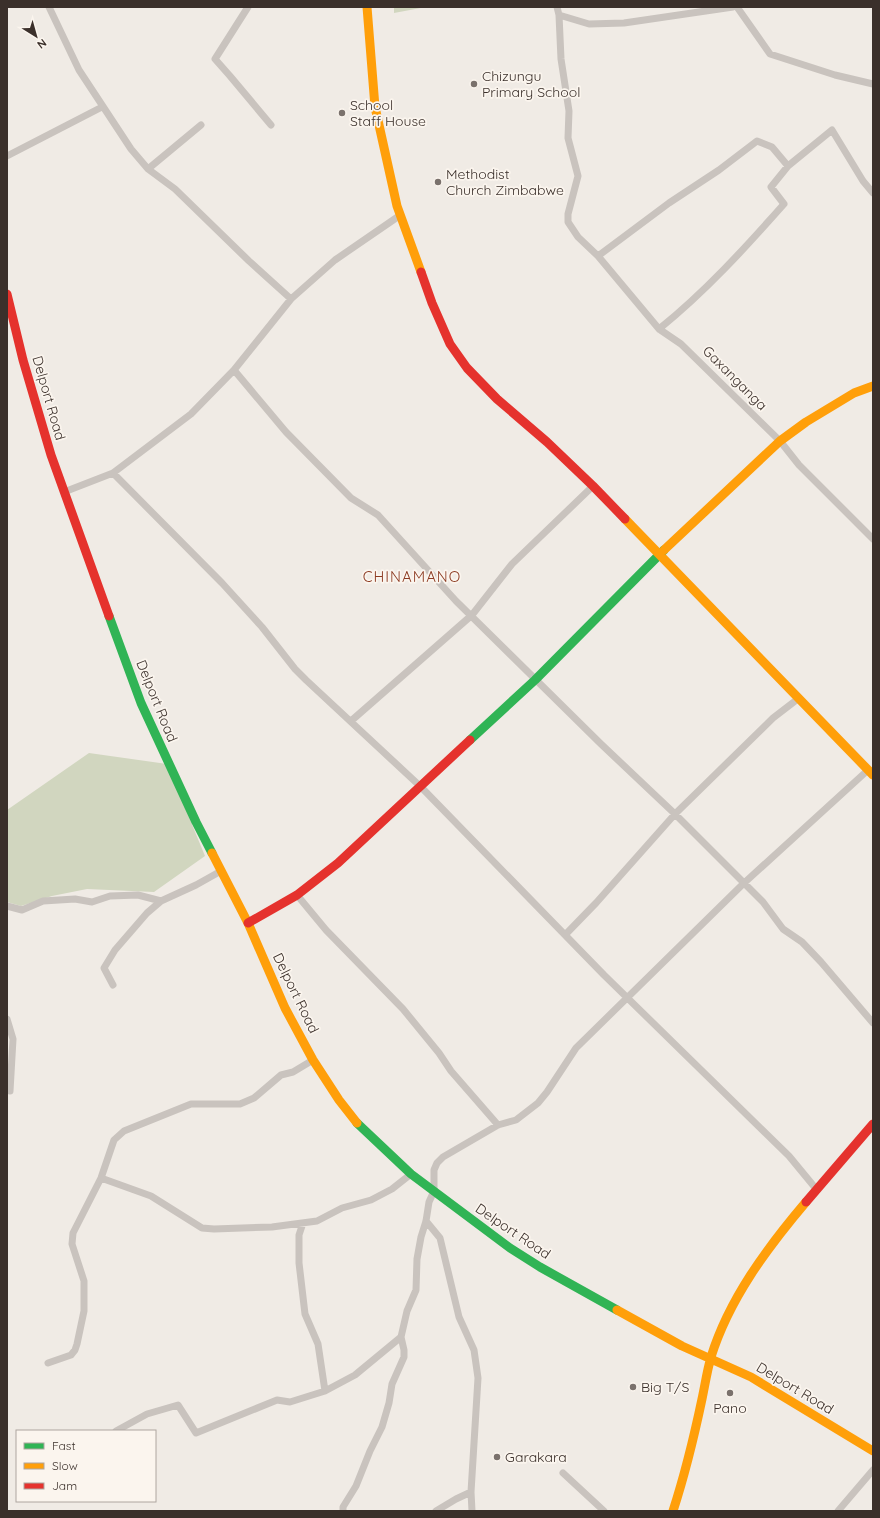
<svg xmlns="http://www.w3.org/2000/svg" width="880" height="1518" viewBox="0 0 880 1518" font-family="Quicksand,sans-serif">
<rect width="100%" height="100%" fill="#f0ebe5"/>
<path fill="#d1d6bf" d="M 394,7 L 426,7 L 394,13 Z
M 89,753 L 167,764 L 205,856 L 154,892 L 87,889 L 52,896 L 21,906 L 7,902 L 7,810 Z"/>
<g fill="none" stroke-linecap="round" stroke-linejoin="round">
<path stroke="#c9c3be" stroke-width="7" d="M 49,7 L 79,70 L 131,149 L 148,169 L 175,189 L 249,261 L 291,299
M 248,7 L 215,59 L 230,76 L 271,125
M 557,7 L 559,15 L 589,24 L 624,23 L 733,7
M 737,7 L 770,54 L 835,75 L 873,84
M 559,15 L 561,59 L 569,111 L 568,138 L 578,176 L 568,214 L 568,222 L 578,237 L 598,256 L 659,329 L 681,344 L 780,441 L 799,465 L 873,539
M 7,156 L 102,107
M 148,169 L 201,125
M 598,256 L 669,203 L 719,170 L 757,141 L 772,147 L 788,166
M 659,329 C 705,292 745,248 784,204 L 771,187 L 788,166 L 832,130 L 863,181 L 873,193
M 234,370 L 286,432 L 351,498 L 378,515 L 456,601 L 601,744 L 675,814 L 763,902 L 783,929 L 802,942 L 821,962 L 873,1023
M 113,473 L 222,583 L 262,627 L 295,669 L 306,680 L 421,787 L 604,975 L 789,1156 L 817,1190
M 64,492 L 113,473 L 191,414 L 234,370 L 291,299 L 335,260 L 399,216
M 351,721 L 472,615 L 512,564 L 593,486
M 297,895 L 326,930 L 403,1009 L 439,1053 L 451,1071 L 498,1125
M 7,906 L 22,910 L 43,901 L 75,899 L 92,902 L 110,896 L 138,895 L 161,901
M 565,935 L 596,903 L 675,814 L 773,718 L 799,698
M 113,985 L 104,968 L 115,950 L 147,913 L 161,901 L 196,885 L 221,871
M 7,1019 L 13,1039 L 10,1091
M 101,1178 L 151,1196 L 202,1228 L 214,1229 L 272,1227 L 317,1221 L 342,1208 L 371,1200 L 392,1189 L 411,1174
M 426,1221 L 440,1238 L 459,1317 L 474,1350 L 478,1378 L 471,1492 L 472,1511
M 303,1223 L 299,1235 L 299,1263 L 305,1314 L 318,1344 L 325,1391
M 48,1363 L 71,1355 L 75,1350 L 77,1344 L 84,1311 L 84,1281 L 72,1244 L 73,1233 L 101,1178 L 114,1140 L 124,1131 L 191,1104 L 240,1104 L 254,1098 L 281,1075 L 293,1072 L 313,1060
M 116,1431 L 147,1414 L 178,1405 L 196,1433 L 277,1400 L 290,1402 L 325,1391 L 355,1375 L 401,1337
M 563,1473 L 604,1511
M 343,1511 L 343,1507 L 356,1486 L 370,1451 L 382,1427 L 389,1403 L 392,1384 L 404,1357 L 404,1350 L 401,1337 L 407,1311 L 416,1290 L 417,1259 L 421,1237 L 426,1221 L 429,1202 L 434,1191 L 434,1170 L 437,1163 L 443,1157 L 498,1125 L 516,1120 L 538,1103 L 547,1092 L 576,1048 L 743,884 L 868,770
M 436,1511 L 456,1499 L 471,1492
M 838,1511 L 873,1470"/>
<path stroke="#30b455" stroke-width="9" d="M 109,616 L 141,703 L 196,822 L 212,853
M 470,740 L 535,680 L 664,550
M 357,1123 L 411,1174 L 510,1248 L 540,1267 L 617,1310"/>
<path stroke="#ff9f0a" stroke-width="9" d="M 367,7 L 375,107 L 397,206 L 421,272
M 625,519 L 873,775
M 664,550 L 780,441 L 806,422 L 854,393 L 873,386
M 212,853 L 248,923 L 285,1008 L 313,1060 L 339,1100 L 357,1123
M 617,1310 L 682,1346 L 751,1377 L 873,1451
M 673,1511 C 685,1474 694,1437 702,1399 C 705,1385 707,1371 711,1357 C 729,1299 767,1248 806,1202"/>
<path stroke="#e5322d" stroke-width="9" d="M 421,272 L 432,303 L 450,344 L 467,368 L 497,399 L 547,442 L 593,486 L 625,519
M 7,294 L 23,360 L 51,455 L 109,616
M 248,923 L 297,895 L 338,863 L 470,740
M 806,1202 L 873,1124"/>
</g>
<g fill="#7a716c" stroke="#fbf5ee" stroke-width="1.5">
<circle cx="474" cy="84" r="4"/>
<circle cx="342" cy="113" r="4"/>
<circle cx="438" cy="182" r="4"/>
<circle cx="633" cy="1387" r="4"/>
<circle cx="730" cy="1393" r="4"/>
<circle cx="497" cy="1457" r="4"/>
</g>
<g text-anchor="middle" dominant-baseline="central" stroke-width="3.5" stroke-linejoin="round" paint-order="stroke">
<g font-size="14" fill="#3b302b" stroke="#fbf5ee" text-anchor="start">
<text x="482" y="76">Chizungu<tspan x="482" dy="16">Primary School</tspan></text>
<text x="350" y="105">School<tspan x="350" dy="16">Staff House</tspan></text>
<text x="446" y="174">Methodist<tspan x="446" dy="16">Church Zimbabwe</tspan></text>
<text x="641" y="1387">Big T/S</text>
<text x="730" y="1408" text-anchor="middle">Pano</text>
<text x="505" y="1457">Garakara</text>
</g>
<g font-size="14" fill="#3b302b" stroke="#fbf5ee">
<text transform="translate(735 378) rotate(45)">Gaxanganga</text>
<text transform="translate(49 398) rotate(74)">Delport Road</text>
<text transform="translate(157 701) rotate(68)">Delport Road</text>
<text transform="translate(296 993) rotate(64)">Delport Road</text>
<text transform="translate(513 1231) rotate(34)">Delport Road</text>
<text transform="translate(795 1388) rotate(31)">Delport Road</text>
</g>
<g font-size="15" letter-spacing="1" fill="#8c3b22" stroke="#fbf5ee">
<text x="412" y="576">CHINAMANO</text>
</g>
</g>
<rect width="880" height="1518" fill="none" stroke="#3b302b" stroke-width="16"/>
<rect x="16" y="1430" width="140" height="72" fill="#fbf5ee" stroke="#aea6a0"/>
<rect x="24" y="1443" width="20" height="6" fill="#30b455" stroke="#aea6a0"/>
<text x="52" y="1450" font-size="12" fill="#3b302b">Fast</text>
<rect x="24" y="1463" width="20" height="6" fill="#ff9f0a" stroke="#aea6a0"/>
<text x="52" y="1470" font-size="12" fill="#3b302b">Slow</text>
<rect x="24" y="1483" width="20" height="6" fill="#e5322d" stroke="#aea6a0"/>
<text x="52" y="1490" font-size="12" fill="#3b302b">Jam</text>
<g transform="translate(36 36) rotate(143)" stroke="#fbf5ee" stroke-width="3" paint-order="stroke">
<path d="M0-3L7 15L0 10L-7 15Z" fill="#3b302b"/>
<text y="-6" font-size="11" font-weight="bold" text-anchor="middle" fill="#3b302b">N</text>
</g>
</svg>
